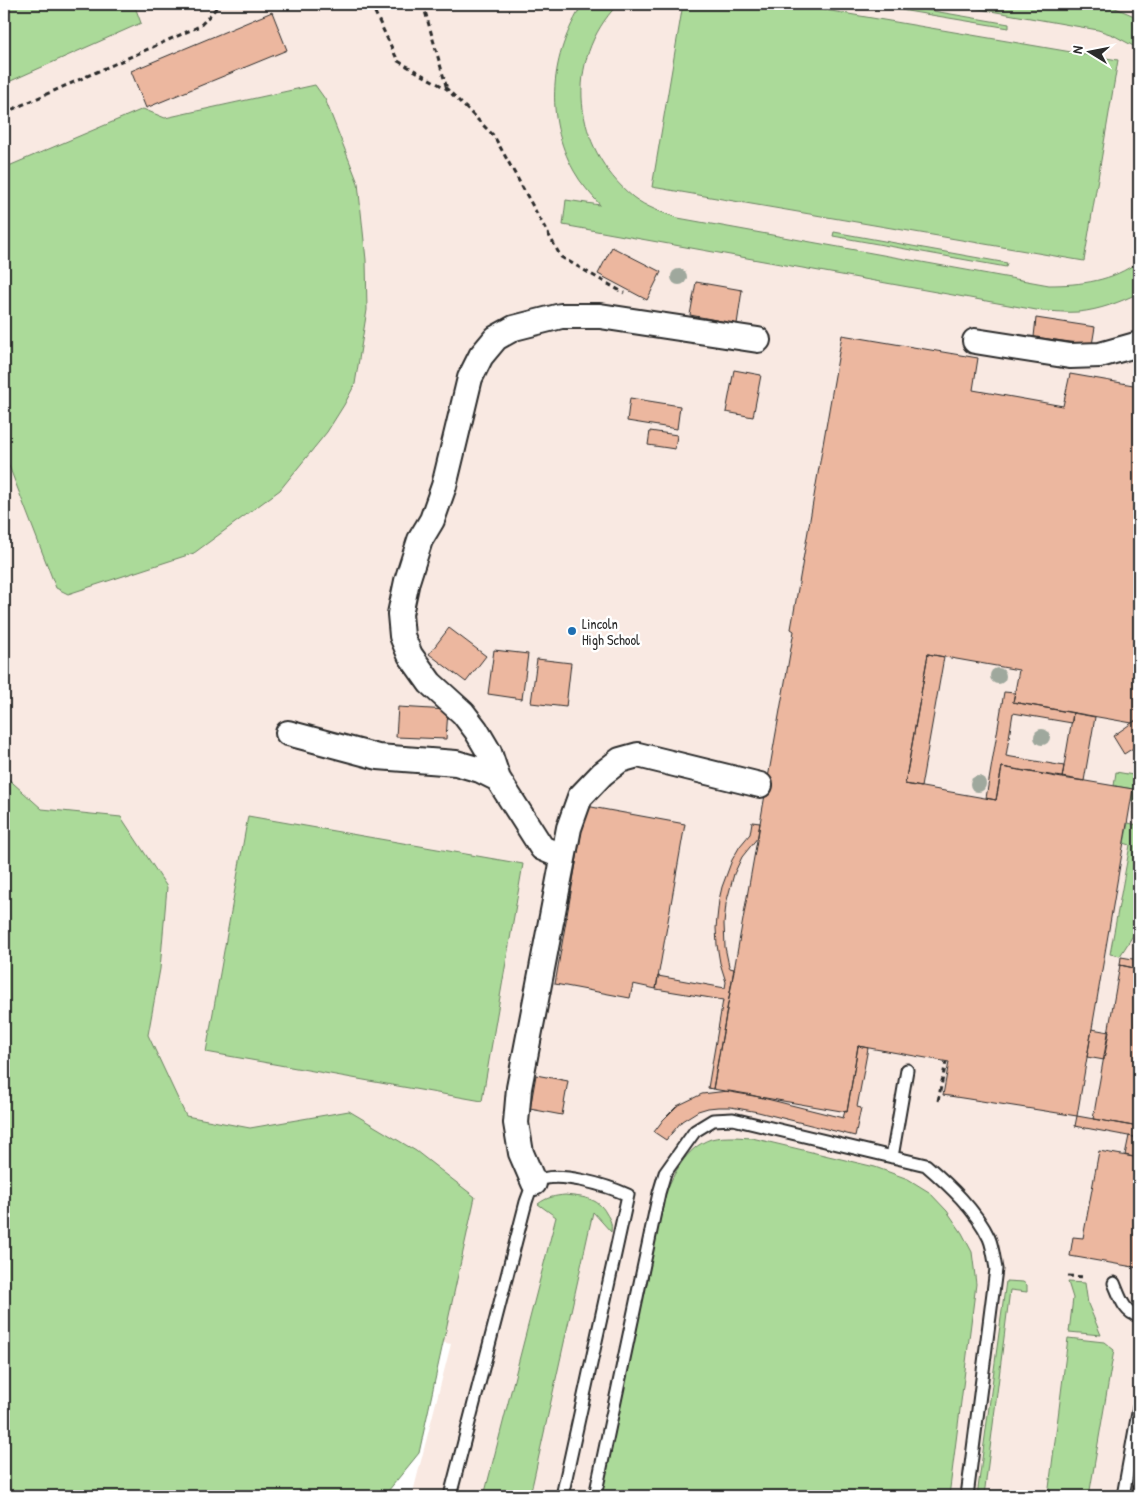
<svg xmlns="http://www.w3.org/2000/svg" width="1143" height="1500" viewBox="0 0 1143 1500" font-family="'Patrick Hand',sans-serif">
<rect width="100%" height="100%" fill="#fff"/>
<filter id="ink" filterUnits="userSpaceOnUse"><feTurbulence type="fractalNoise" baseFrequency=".02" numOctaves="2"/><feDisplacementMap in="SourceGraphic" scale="10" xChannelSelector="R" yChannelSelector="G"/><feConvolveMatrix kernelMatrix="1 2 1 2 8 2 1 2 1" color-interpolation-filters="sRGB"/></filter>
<g filter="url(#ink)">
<path fill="#f9e9e2" d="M 4,4 L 1139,4 L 1139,1496 L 412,1496 L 451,1344 L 4,1259 Z"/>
<path fill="#abda99" stroke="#6b8262" d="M 4,4 L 134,4 L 141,23 L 4,84 Z
M 583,4 L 618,4 C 563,62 573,147 633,197 C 646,207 663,213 678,218 L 1049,285 C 1081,285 1113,281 1139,261 L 1139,293 C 1120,302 1100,310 1078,312 C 1067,313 1054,311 1042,311 L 563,225 L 566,200 L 600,205 C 591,194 581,184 574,171 C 544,117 550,55 583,4 Z
M 683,4 L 790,4 L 1118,60 L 1084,261 L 652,187 Z
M 865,4 L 893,4 L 1009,24 L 1009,28 Z
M 951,4 L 1106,4 L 1139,18 L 1139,49 L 1113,35 L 1098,30 Z
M 315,85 L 325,99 L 358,183 L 366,260 L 367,310 L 355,384 L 344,405 L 327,432 L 280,490 L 194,553 L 68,594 L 56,588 L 4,453 L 4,168 L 143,109 L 165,118 Z
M 834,232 L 1007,263 L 1006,267 L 833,236 Z
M 1116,772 L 1139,776 L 1139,802 L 1131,800 L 1133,789 L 1114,786 Z
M 4,775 L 42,809 L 121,817 L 167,887 L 160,969 L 148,1035 L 186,1116 L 250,1128 L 349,1111 L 416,1151 L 475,1197 L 419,1453 L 384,1496 L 4,1496 Z
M 248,816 L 523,864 L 482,1101 L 206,1052 Z
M 1128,823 L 1138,825 L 1139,827 L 1139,926 L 1120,956 L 1110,954 L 1130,845 L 1124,843 Z
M 735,1137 L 752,1138 L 875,1167 L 908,1179 L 929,1192 L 947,1211 L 962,1233 L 972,1252 L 976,1284 L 949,1496 L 598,1496 L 664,1196 C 674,1174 685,1148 711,1139 C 718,1137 727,1137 735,1137 Z
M 565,1195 C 581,1197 598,1197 606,1213 C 611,1221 612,1223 611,1232 L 593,1212 L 530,1496 L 484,1496 L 556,1217 L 538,1204 C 547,1197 555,1196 565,1195 Z
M 1006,1281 L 1023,1282 L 1027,1285 L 1027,1292 L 1010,1290 L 984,1496 L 977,1496 Z
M 1068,1282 L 1085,1283 L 1088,1304 L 1101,1335 L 1069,1332 L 1073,1298 Z
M 1068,1338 L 1104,1342 L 1114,1350 L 1089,1496 L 1048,1496 Z"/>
<path fill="#ecb79f" stroke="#2b2b2b" d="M 272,12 L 287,50 L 146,108 L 131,71 Z
M 612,247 L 661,272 L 647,300 L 598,274 Z
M 696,282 L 742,290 L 737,324 L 690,315 Z
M 1036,318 L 1095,327 L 1092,345 L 1034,337 Z
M 842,335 L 978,358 L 973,390 L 1063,406 L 1070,374 L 1139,386 L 1139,718 L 1132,723 L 1013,702 L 1019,670 L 928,654 L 905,784 L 996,800 L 1002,767 L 1133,789 L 1077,1116 L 943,1095 L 949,1062 L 858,1046 L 847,1112 L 713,1089 L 794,631 L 791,629 Z
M 734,370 L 761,375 L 753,417 L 726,412 Z
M 630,398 L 680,406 L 677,429 L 627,421 Z
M 650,431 L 677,435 L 675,449 L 648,445 Z
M 449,628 L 486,656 L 466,682 L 429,654 Z
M 494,650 L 528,654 L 522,699 L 488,694 Z
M 928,654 L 944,657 L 921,787 L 905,784 Z
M 537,659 L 571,663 L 566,707 L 531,703 Z
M 1004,692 L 1015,693 L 1013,702 L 1073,713 L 1072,723 L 1013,713 L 1006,756 L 1064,766 L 1062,778 L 1002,767 L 996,800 L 986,798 Z
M 398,707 L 448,710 L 446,739 L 396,737 Z
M 1073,713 L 1095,717 L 1084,781 L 1062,778 Z
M 1139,718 L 1139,747 L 1138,745 L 1124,754 L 1113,736 Z
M 586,806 L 685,824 L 656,989 L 633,984 L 630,998 L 555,984 Z
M 752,822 L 760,823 L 758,837 L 742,857 L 734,874 L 726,904 L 724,924 L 725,947 L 729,966 L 730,968 L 734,969 L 713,1089 L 708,1088 L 723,1000 L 656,989 L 658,976 L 725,988 L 726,982 L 720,963 L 717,945 L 716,928 L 719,900 L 722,887 L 732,860 L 740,846 L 750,834 Z
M 1121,957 L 1139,960 L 1139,969 L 1120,965 Z
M 1120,965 L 1139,969 L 1139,1127 L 1093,1119 Z
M 1092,1029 L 1109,1032 L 1104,1060 L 1087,1057 Z
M 858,1046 L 868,1048 L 857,1107 L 861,1108 L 855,1136 L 758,1112 L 731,1107 L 718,1107 L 708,1108 L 698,1111 L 682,1121 L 666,1140 L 654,1132 L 663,1120 L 677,1106 L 702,1094 L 719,1092 L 729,1091 L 747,1094 L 843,1118 L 845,1111 L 847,1112 Z
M 536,1075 L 568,1081 L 562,1115 L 530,1109 Z
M 1077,1116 L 1139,1127 L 1139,1138 L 1075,1126 Z
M 1129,1136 L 1139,1138 L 1139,1158 L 1125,1155 Z
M 1099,1151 L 1139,1158 L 1139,1268 L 1070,1256 L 1073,1237 L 1083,1238 Z"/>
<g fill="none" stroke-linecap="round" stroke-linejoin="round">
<g stroke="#2b2b2b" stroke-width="15">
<path id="lane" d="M 892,1157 L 907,1070
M 1114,1283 C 1120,1297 1124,1313 1139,1316
M 450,1496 L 526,1202 C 528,1196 531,1186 536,1182 C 555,1169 608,1186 628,1195 L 562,1496
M 595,1496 L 659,1193 L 665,1173 L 695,1131 L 713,1120 L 733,1119 L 926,1165 C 949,1185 976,1210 989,1238 C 993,1247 994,1259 996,1269 L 967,1496
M 1123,1496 L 1139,1407"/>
</g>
<g stroke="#2b2b2b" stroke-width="28">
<path id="street" d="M 975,341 L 1070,356 L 1100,355 L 1139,344
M 288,733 L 378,757 L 456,763 L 480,770 L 498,779 L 542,848 L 563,857
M 498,779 L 489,752 L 476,730 L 463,713 L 430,683 L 410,655 L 402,636 L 400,614 L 407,581 L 420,540 L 432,520 L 444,486 L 470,378 L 481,356 L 496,338 L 514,328 L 561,316 L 600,316 L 758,340
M 534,1183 L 521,1153 L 516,1123 L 519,1088 L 569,828 L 580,797 L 602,774 L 620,760 L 638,755 L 760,785"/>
</g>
<path stroke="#2b2b2b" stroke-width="3" stroke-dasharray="5 4" stroke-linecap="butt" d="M 371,4 L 398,61 L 447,89 L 494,136 L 561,257 L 624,293
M 423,4 L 447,89
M 4,113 L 200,26 L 220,4
M 938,1101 L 946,1062
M 1068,1276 L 1085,1277"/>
<use href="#lane" stroke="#fff" stroke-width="11"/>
<use href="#street" stroke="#fff" stroke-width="24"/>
</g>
<g fill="#9fa89d">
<circle cx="679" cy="277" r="8"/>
<circle cx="998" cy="676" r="8"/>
<circle cx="1042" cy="737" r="8"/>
<circle cx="978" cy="784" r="8"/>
</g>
</g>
<circle fill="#1f6fb2" stroke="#fff" stroke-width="2" cx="572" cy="631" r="5"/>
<g text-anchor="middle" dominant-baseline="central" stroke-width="5" stroke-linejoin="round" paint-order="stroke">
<g font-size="14" fill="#2b2b2b" stroke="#fff" text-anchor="start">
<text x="582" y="623">Lincoln<tspan x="582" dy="16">High School</tspan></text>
</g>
</g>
<rect width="1143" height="1500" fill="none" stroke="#fff" stroke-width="20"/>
<rect x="10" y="10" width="1123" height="1480" fill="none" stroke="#2b2b2b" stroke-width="2" filter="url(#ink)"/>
<g transform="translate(1090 52) rotate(280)" stroke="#ffffff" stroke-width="4" paint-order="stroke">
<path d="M0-4L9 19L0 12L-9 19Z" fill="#2b2b2b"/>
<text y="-8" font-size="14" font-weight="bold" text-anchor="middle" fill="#2b2b2b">N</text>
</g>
</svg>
